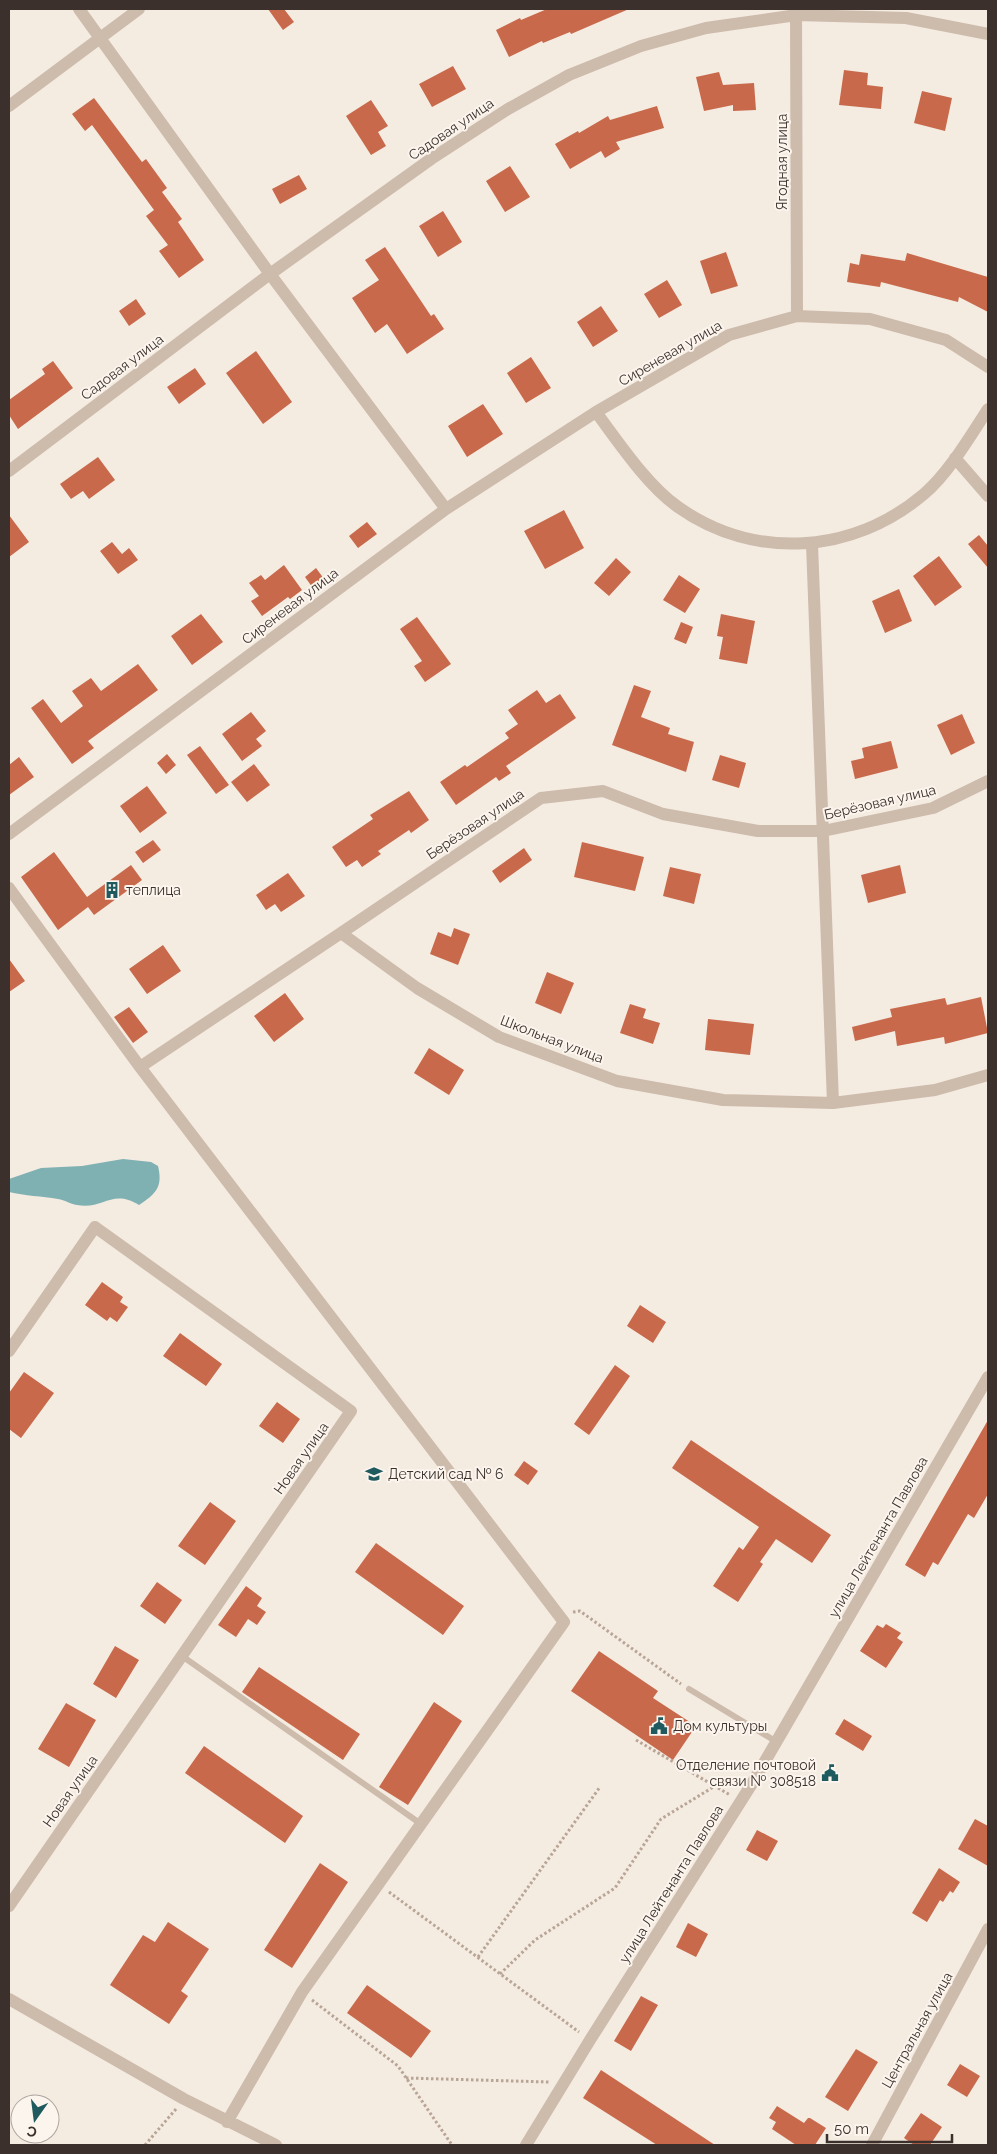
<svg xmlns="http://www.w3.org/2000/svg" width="997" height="2154" viewBox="0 0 997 2154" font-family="Raleway,sans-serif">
<rect width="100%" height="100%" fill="#f4ebe1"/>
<path fill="#7fb0b2" d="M 123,1159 L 151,1162 L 158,1166 C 163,1187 156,1194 139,1205 C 112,1188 103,1210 77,1205 C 70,1204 65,1200 58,1199 C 42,1196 25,1196 9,1192 L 9,1179 L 41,1168 L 82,1166 Z"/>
<path fill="#c8694b" d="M 268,9 L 284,9 L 294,22 L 283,30 Z
M 547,9 L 629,9 L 571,34 L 570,32 L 543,43 L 542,41 L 509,57 L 496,30 L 520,18 L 521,20 Z
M 453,66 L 466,89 L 432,107 L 419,84 Z
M 844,70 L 868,73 L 867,85 L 883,87 L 881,109 L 839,105 Z
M 719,72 L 723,85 L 754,83 L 756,110 L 733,111 L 733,105 L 704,111 L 696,77 Z
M 922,91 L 952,98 L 945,131 L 914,123 Z
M 94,98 L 142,162 L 146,159 L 167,188 L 162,192 L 182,219 L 178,222 L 204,260 L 179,278 L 159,251 L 168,245 L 146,216 L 154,210 L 92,125 L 85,131 L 72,114 Z
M 371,100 L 388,126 L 378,132 L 386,146 L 371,155 L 346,116 Z
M 657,106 L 664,128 L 616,142 L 620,149 L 605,158 L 601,151 L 570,169 L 555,144 L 578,131 L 579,133 L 608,116 L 610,120 Z
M 510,166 L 530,197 L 505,212 L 486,181 Z
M 299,175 L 307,189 L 280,204 L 272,189 Z
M 443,211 L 462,242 L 438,257 L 419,226 Z
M 385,247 L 431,316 L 434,314 L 444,329 L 407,354 L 387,324 L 375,333 L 352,298 L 379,280 L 365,260 Z
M 726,252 L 738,286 L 711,294 L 700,261 Z
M 907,253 L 988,277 L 988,312 L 959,297 L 958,302 L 881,282 L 880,287 L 847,282 L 850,263 L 859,265 L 861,254 L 905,261 Z
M 667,280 L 682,305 L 659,318 L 644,294 Z
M 136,299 L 146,314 L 129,326 L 119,311 Z
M 601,306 L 618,331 L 593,347 L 577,322 Z
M 256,351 L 292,402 L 263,424 L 226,373 Z
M 531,357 L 551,388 L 526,403 L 507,373 Z
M 53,361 L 73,388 L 18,429 L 9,415 L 9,400 L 45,374 L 42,369 Z
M 195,368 L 206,384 L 179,404 L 167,387 Z
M 483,404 L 503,434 L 467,457 L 448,426 Z
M 98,457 L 115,480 L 89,499 L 83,491 L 71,499 L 60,484 Z
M 564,510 L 584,548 L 545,569 L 524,531 Z
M 9,515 L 29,542 L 9,557 Z
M 367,522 L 377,534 L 358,548 L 349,536 Z
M 979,535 L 988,546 L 988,568 L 968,544 Z
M 112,542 L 122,554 L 129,548 L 138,560 L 118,574 L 100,551 Z
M 939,556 L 962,587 L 935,606 L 913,576 Z
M 616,558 L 631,572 L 609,596 L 594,583 Z
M 284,565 L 302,590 L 290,599 L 288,597 L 262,616 L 251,601 L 259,596 L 249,583 L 261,575 L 265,580 Z
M 316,568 L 327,583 L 315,591 L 305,577 Z
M 679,575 L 700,589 L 685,613 L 663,600 Z
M 899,589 L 912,621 L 885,633 L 872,601 Z
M 201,614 L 223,642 L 192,665 L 171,636 Z
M 721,614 L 755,621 L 747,664 L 719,659 L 723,637 L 717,636 Z
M 417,617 L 451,664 L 425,682 L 414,666 L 422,661 L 400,629 Z
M 681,622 L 693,627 L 686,644 L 674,639 Z
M 138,664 L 158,690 L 88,741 L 94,748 L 72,764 L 31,708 L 43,699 L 61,723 L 83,706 L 72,691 L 91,678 L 101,691 Z
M 634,685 L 651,691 L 641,717 L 670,728 L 668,734 L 694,742 L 686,772 L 612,745 Z
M 537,690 L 546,703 L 560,694 L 576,718 L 506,766 L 511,773 L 499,781 L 496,777 L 456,805 L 440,782 L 465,765 L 467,767 L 509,738 L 505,733 L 518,724 L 508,710 Z
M 251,712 L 266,731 L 256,739 L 262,746 L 242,761 L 222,734 Z
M 962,714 L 975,743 L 951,755 L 937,725 Z
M 891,741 L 898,768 L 855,779 L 851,761 L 864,758 L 862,748 Z
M 200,746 L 229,785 L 216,794 L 187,755 Z
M 167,754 L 176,765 L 166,774 L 157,763 Z
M 720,755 L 746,763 L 739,788 L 712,780 Z
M 19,757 L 34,777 L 9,795 L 9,765 Z
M 254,764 L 270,785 L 247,802 L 231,782 Z
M 147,786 L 167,813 L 140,833 L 120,806 Z
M 409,791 L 429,820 L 411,833 L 409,830 L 378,851 L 381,854 L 362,867 L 357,860 L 346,867 L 332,847 L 373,819 L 370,815 Z
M 153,840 L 161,850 L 143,863 L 135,852 Z
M 582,842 L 644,857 L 635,891 L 574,877 Z
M 524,848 L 532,860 L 500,883 L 492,871 Z
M 54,852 L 87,897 L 131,865 L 142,880 L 94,915 L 88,907 L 58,930 L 21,877 Z
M 900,865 L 906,893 L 868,903 L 861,875 Z
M 670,867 L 701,874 L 694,904 L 663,896 Z
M 288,873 L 305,896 L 281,912 L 275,904 L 266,910 L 256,895 Z
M 454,928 L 470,934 L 458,965 L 430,954 L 438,932 L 451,937 Z
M 163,945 L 181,971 L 147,994 L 129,969 Z
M 9,959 L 25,981 L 9,992 Z
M 547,972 L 574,983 L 561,1014 L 535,1003 Z
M 285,993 L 304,1019 L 274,1042 L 254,1016 Z
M 981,997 L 988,1033 L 945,1044 L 944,1037 L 897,1046 L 895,1031 L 855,1041 L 852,1027 L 892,1017 L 890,1009 L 945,998 L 947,1005 Z
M 630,1004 L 646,1009 L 643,1018 L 660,1023 L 653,1044 L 620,1033 Z
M 129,1007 L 148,1032 L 133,1043 L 114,1017 Z
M 708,1019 L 754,1024 L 750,1055 L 705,1050 Z
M 429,1048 L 464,1070 L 449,1095 L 414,1073 Z
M 102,1282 L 123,1297 L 120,1302 L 128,1307 L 117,1322 L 110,1317 L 107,1321 L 85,1305 Z
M 640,1305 L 666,1322 L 653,1343 L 627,1326 Z
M 180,1333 L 222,1364 L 206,1386 L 163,1356 Z
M 615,1365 L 630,1376 L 589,1435 L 574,1424 Z
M 24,1372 L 54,1393 L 21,1438 L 9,1429 L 9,1393 Z
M 277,1402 L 300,1419 L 283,1443 L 259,1426 Z
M 988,1420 L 988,1494 L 974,1518 L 968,1514 L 938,1565 L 933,1562 L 925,1577 L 905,1565 Z
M 691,1440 L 831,1535 L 812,1563 L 776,1539 L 760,1562 L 763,1564 L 738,1602 L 713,1586 L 739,1547 L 743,1550 L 759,1527 L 672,1468 Z
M 524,1461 L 538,1471 L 528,1485 L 514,1475 Z
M 210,1502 L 236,1521 L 205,1565 L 178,1546 Z
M 376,1543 L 464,1606 L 443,1635 L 355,1572 Z
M 157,1582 L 182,1600 L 165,1624 L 140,1606 Z
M 246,1586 L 262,1598 L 257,1606 L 266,1612 L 257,1625 L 248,1619 L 236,1637 L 218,1625 Z
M 886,1624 L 901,1633 L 897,1638 L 903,1642 L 886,1668 L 860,1651 L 877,1625 L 883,1628 Z
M 115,1646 L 139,1660 L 116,1698 L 93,1684 Z
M 599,1651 L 658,1691 L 653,1698 L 696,1726 L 673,1760 L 571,1691 Z
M 259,1667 L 360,1734 L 343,1760 L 242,1692 Z
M 434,1702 L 462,1721 L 408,1805 L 379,1787 Z
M 66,1703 L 96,1720 L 69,1767 L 38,1749 Z
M 844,1719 L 872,1736 L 863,1751 L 835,1734 Z
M 204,1746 L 303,1816 L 285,1843 L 185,1773 Z
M 975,1819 L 988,1826 L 988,1866 L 958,1849 Z
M 757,1830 L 778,1841 L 767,1861 L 746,1850 Z
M 320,1863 L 348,1882 L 292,1968 L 264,1950 Z
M 939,1868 L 960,1882 L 953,1893 L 950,1891 L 943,1902 L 940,1900 L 927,1922 L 912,1913 Z
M 168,1922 L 209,1949 L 181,1991 L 188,1996 L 169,2024 L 110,1985 L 143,1935 L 155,1942 Z
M 688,1923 L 708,1934 L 696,1957 L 676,1947 Z
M 367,1985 L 431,2031 L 411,2058 L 347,2013 Z
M 641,1996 L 658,2005 L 631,2051 L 614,2041 Z
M 856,2049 L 878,2062 L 848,2111 L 825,2097 Z
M 960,2064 L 980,2076 L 967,2097 L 947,2085 Z
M 601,2070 L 715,2145 L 657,2145 L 583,2098 Z
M 777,2106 L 804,2123 L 808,2118 L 810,2118 L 826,2128 L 815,2145 L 796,2145 L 772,2129 L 776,2122 L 769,2118 Z
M 921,2113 L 942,2127 L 930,2145 L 914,2145 L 904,2138 Z"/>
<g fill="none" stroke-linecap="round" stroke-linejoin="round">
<path stroke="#b9a596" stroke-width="3" stroke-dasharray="2.5 2.5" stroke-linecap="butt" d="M 573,1612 L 580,1611 L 681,1684
M 636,1740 L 730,1795
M 389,1892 L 579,2032
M 478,1957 L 600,1787
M 500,1974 L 535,1940 L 615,1888 L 661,1819 L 715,1786
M 312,2000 L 398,2066 L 452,2145
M 406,2078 L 549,2082
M 145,2145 L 176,2109"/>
<path stroke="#cdbbac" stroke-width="6" d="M 182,1656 L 421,1824
M 689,1689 L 777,1742"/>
<path stroke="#cdbbac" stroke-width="12" d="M 79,9 L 270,274 L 446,509
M 796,9 L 797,316
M 9,106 L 139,9
M 596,412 C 619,443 647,485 678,507 C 755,561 853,554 924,494 C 948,474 971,435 988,409
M 955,458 L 988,496
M 9,471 L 270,274 L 431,159 L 508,109 L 569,75 L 641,46 L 706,28 L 797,15 L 906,18 L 988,34
M 812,544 L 833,1103
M 9,834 L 446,509 L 596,412 L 729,335 L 797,316 L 870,319 L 946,340 L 988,367
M 9,888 L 140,1067 L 564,1622 L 302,1992 L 227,2122
M 341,933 L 541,798 L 603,791 L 663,814 L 758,831 L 823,831 L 933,808 L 988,781
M 140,1067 L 341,933 L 417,988 L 499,1037 L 617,1081 L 723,1100 L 833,1103 L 935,1090 L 988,1075
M 9,1351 L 95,1227 L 351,1411 L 9,1906
M 9,1999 L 184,2099 L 276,2145
M 526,2145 L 590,2040 L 753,1782 L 988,1377
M 872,2145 L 988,1929"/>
</g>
<defs>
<g id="building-bare" transform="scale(1.35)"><path d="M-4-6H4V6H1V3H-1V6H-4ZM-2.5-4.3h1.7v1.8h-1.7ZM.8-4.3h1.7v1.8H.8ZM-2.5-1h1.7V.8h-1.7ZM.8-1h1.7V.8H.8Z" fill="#1f5a5e" stroke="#fbf5ee" stroke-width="2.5" paint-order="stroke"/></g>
<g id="school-bare" transform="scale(1.35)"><path d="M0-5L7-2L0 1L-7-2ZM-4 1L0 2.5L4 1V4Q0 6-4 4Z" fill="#1f5a5e" stroke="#fbf5ee" stroke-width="2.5" paint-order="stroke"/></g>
<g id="civic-bare" transform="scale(1.35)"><path d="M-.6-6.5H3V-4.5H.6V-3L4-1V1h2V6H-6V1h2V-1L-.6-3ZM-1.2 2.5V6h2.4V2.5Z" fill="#1f5a5e" stroke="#fbf5ee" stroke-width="2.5" paint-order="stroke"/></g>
</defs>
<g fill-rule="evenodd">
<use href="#building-bare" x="112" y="890"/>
<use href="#school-bare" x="374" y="1474"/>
<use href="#civic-bare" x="659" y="1726"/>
<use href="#civic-bare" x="830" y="1773"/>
</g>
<g text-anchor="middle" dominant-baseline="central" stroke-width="4" stroke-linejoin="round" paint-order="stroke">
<g font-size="14" fill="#3b302b" stroke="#fbf5ee">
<text transform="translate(451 129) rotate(-34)">Садовая улица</text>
<text transform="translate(782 162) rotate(-90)">Ягодная улица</text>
<text transform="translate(670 353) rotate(-30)">Сиреневая улица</text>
<text transform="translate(122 367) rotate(-37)">Садовая улица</text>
<text transform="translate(290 606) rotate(-37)">Сиреневая улица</text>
<text transform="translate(880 802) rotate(-13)">Берёзовая улица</text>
<text transform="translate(475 824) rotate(-34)">Берёзовая улица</text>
<text transform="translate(552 1039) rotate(21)">Школьная улица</text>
<text transform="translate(301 1458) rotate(-55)">Новая улица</text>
<text transform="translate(878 1537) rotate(-60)">улица Лейтенанта Павлова</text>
<text transform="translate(70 1791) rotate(-55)">Новая улица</text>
<text transform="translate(671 1884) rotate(-58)">улица Лейтенанта Павлова</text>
<text transform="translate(917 2030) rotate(-61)">Центральная улица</text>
</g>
<g font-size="14" fill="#3b302b" stroke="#fbf5ee" text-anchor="start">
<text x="126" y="890">теплица</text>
<text x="388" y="1474">Детский сад № 6</text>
<text x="673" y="1726">Дом культуры</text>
<text x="816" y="1765" text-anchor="end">Отделение почтовой<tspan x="816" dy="16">связи № 308518</tspan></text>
</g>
</g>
<rect width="997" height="2154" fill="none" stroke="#3b302b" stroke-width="20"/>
<g transform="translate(35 2119) rotate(194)"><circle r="24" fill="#fbf5ee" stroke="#aea6a0"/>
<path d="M0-4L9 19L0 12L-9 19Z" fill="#1f5a5e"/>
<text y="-8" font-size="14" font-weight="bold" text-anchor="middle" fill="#3b302b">С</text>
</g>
<path d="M827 2134v8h125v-8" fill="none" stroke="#3b302b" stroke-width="2.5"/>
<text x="834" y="2134" font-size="15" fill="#3b302b" stroke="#fbf5ee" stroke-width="4" paint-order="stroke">50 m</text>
</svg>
